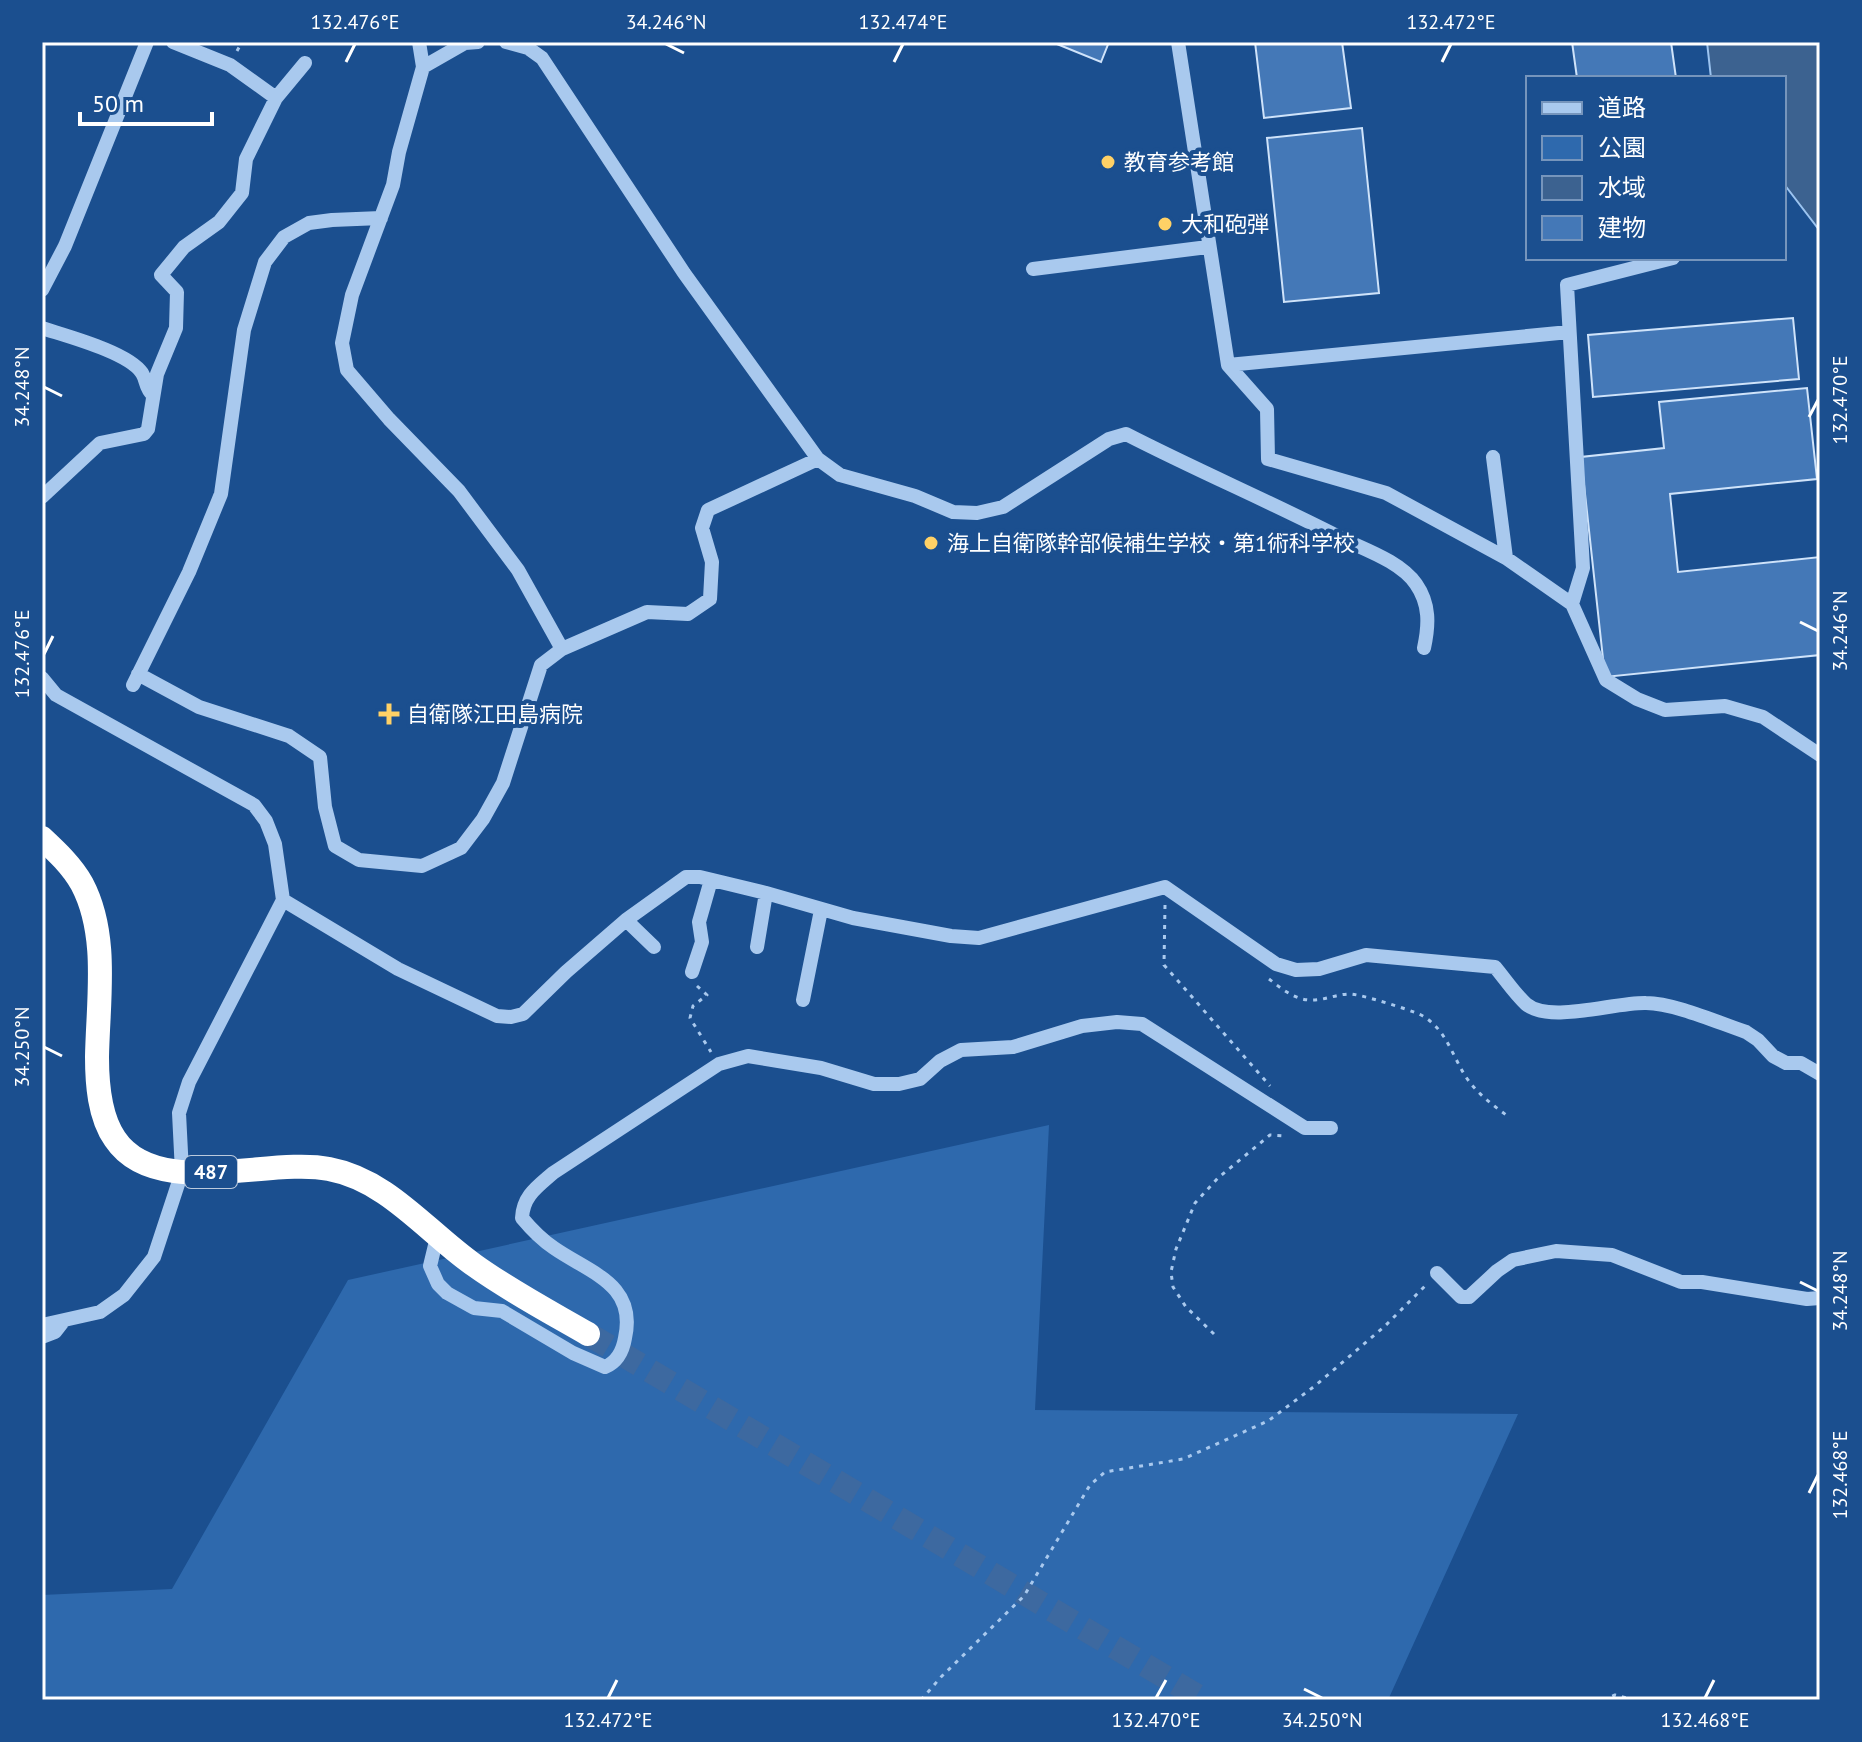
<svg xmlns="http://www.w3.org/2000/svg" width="1862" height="1742" viewBox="0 0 1862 1742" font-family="'PT Sans','Noto Sans JP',sans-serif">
<rect width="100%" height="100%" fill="#1b4f8f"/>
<path fill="#2e69ad" d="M 1049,1125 L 1035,1410 L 1518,1414 L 1388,1700 L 42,1700 L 42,1595 L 172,1589 L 348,1280 Z"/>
<path fill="#3c6290" stroke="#9cc4f0" stroke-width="2" d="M 1707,42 L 1820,42 L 1820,231 L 1784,184 L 1784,78 L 1711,78 Z"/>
<path fill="#4478b7" stroke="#cfe3fa" stroke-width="2" d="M 1052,42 L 1109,42 L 1101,62 Z
M 1255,42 L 1342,42 L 1351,108 L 1264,118 Z
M 1572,42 L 1671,42 L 1676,78 L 1577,78 Z
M 1362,128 L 1379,293 L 1284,302 L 1267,138 Z
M 1793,318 L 1799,379 L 1593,397 L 1588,335 Z
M 1807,388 L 1817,479 L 1670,494 L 1678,572 L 1820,557 L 1820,655 L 1605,677 L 1581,457 L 1664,448 L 1659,402 Z"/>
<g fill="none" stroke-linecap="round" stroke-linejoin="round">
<path stroke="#3d69a0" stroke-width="24" stroke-dasharray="24 12" stroke-linecap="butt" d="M 588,1334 L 1204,1700"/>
<path stroke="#a9c9ee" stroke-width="3" stroke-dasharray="4 6" stroke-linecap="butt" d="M 237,51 L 242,42
M 1165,905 L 1164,965 L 1270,1086
M 1269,979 C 1282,989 1296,1001 1313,1000 C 1325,1000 1337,994 1350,994 C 1360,994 1411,1010 1421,1015 C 1447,1029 1452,1057 1468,1080 C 1479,1095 1494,1106 1509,1117
M 697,986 L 707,995 L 693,1006 L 690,1018 L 711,1052
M 1214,1334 L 1186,1307 L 1173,1287 L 1171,1272 L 1176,1249 L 1195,1203 L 1218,1178 L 1270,1135 L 1285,1136
M 921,1700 L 941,1677 L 1024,1596 L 1090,1485 L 1105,1472 L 1183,1459 L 1268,1421 L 1316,1385 L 1385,1326 L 1426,1285
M 1603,1700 L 1615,1695 L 1634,1700"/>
<path stroke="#a9c9ee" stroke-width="14" d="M 419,42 L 423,67 L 399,152 L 393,185 L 352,295 L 342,343 L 347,370 L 389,419 L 459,491 L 518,570 L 562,649
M 506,42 L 528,48 L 542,58 L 684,273 L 818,459 L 840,475 L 915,496 L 953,512 L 977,513 L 1003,507 L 1109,439 L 1126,434 C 1198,471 1271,502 1343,539 C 1366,550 1401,562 1416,584 C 1430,604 1429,625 1424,648
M 1178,42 L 1228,365 L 1267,409 L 1268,459 L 1386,493 L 1506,558 L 1572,604 L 1606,680 L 1637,699 L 1665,710 L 1725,706 L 1763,717 L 1820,755
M 423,67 L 465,43 L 478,42
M 276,98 L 305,63
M 1033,269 L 1208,247
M 42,290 L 65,246 L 147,42
M 42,328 C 66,336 128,352 142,373 C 147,381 145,388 153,395
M 1228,365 L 1569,332
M 1493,457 L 1506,558
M 42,497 L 100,443 L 144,434 L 148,429 L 157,374 L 176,328 L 177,292 L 161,275 L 184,247 L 219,222 L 242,193 L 246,159 L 276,98 L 230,65 L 173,42
M 1572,604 L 1583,568 L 1567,285 L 1673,258
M 138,674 L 199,707 L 289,736 L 320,757 L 325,807 L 335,846 L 359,860 L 422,866 L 461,848 L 483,819 L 503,783 L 541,665 L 562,649 L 647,612 L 688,614 L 710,599 L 712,562 L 702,528 L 708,510 L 818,459
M 42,678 L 56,695 L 254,805 L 266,821 L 275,844 L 283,900 L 189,1082 L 179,1113 L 182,1172 L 154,1257 L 124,1295 L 100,1312 L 42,1325
M 133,685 L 189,572 L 221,494 L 244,330 L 265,262 L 284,237 L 309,223 L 332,220 L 381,218
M 283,900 L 398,969 L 497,1016 L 511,1017 L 523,1014 L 566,972 L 626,920 L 686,877 L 700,877 L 766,893 L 853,918 L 951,936 L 979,938 L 1165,887 L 1276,964 L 1296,970 L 1319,969 L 1366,955 L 1495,967 C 1505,979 1515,994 1526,1004 C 1549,1024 1615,1002 1646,1003 C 1674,1003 1719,1023 1746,1032 L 1758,1040 L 1773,1056 L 1786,1063 L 1801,1063 L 1820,1074
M 626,920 L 654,947
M 757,947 L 766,893
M 692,972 L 702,942 L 699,922 L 711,880
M 803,1000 L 821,910
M 437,1237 L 430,1266 L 438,1284 L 447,1293 L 474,1308 L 502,1311 L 573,1353 L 605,1367 C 617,1362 623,1350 625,1338 C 637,1284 590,1273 554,1248 C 542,1240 532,1230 522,1218 C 523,1196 537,1187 553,1173 L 719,1064 L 748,1056 L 821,1068 L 874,1084 L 899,1084 L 920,1079 L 940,1061 L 961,1050 L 1013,1047 L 1082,1026 L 1117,1022 L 1142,1024 L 1305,1128 L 1331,1128
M 1437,1273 L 1461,1297 L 1469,1297 L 1497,1271 L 1513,1260 L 1556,1251 L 1612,1255 L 1681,1282 L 1702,1282 L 1807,1299 L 1820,1298
M 42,1337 L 55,1332 L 62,1323"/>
<path stroke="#fff" stroke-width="24" d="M 42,838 C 57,852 72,866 82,884 C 109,935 98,1000 97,1057 C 97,1083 99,1116 115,1139 C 156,1200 268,1157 329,1169 C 388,1180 427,1232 474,1265 C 510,1291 550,1312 588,1334"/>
</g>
<path fill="none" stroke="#fff" stroke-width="3" d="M 666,44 L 684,53M 346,62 L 355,44M 894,62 L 903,44M 1442,62 L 1451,44M 44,387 L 62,396M 1809,417 L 1818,400M 1800,622 L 1818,631M 44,654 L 53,636M 44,1047 L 62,1056M 1800,1282 L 1818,1291M 1809,1493 L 1818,1475M 1304,1689 L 1322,1698M 608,1698 L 617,1680M 1156,1698 L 1166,1680M 1705,1698 L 1714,1680"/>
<g fill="#ffd166" stroke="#1b4f8f" stroke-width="3">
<circle cx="1108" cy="162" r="8"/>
<circle cx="1165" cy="224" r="8"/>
<circle cx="931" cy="543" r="8"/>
<path d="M385 702h8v8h8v8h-8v8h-8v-8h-8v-8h8z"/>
</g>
<g text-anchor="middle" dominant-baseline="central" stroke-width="8" stroke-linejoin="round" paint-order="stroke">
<rect fill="#1b4f8f" stroke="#bbcadd" stroke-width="2" x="185" y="1156" width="52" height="32" rx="6"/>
<g font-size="20" font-weight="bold" fill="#fff">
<text x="211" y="1172">487</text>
</g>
<g font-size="22" fill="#fff" stroke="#1b4f8f" text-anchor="start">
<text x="1124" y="162">教育参考館</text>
<text x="1181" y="224">大和砲弾</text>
<text x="947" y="543">海上自衛隊幹部候補生学校・第1術科学校</text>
<text x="407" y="714">自衛隊江田島病院</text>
</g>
</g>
<rect width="1862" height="1742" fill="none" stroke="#1b4f8f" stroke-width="88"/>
<rect x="1526" y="76" width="260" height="184" fill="#1b4f8f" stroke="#7695bc" stroke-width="2"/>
<rect x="1542" y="102" width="40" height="12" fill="#a9c9ee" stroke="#7695bc" stroke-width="2"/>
<text x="1598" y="116" font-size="24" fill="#ffffff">道路</text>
<rect x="1542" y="136" width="40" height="24" fill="#2e69ad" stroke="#7695bc" stroke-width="2"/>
<text x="1598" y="156" font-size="24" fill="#ffffff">公園</text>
<rect x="1542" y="176" width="40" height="24" fill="#3c6290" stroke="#7695bc" stroke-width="2"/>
<text x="1598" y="196" font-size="24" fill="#ffffff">水域</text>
<rect x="1542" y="216" width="40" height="24" fill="#4478b7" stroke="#7695bc" stroke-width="2"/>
<text x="1598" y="236" font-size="24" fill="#ffffff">建物</text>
<path d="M80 112v12h132v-12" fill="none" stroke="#ffffff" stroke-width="4"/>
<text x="92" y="112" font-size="24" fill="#ffffff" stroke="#1b4f8f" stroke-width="6" paint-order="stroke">50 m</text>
<rect x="44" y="44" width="1774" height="1654" fill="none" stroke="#fff" stroke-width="3"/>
<g font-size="20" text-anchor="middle" fill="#fff">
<text x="355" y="29">132.476°E</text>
<text x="666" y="29">34.246°N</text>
<text x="903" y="29">132.474°E</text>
<text x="1451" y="29">132.472°E</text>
<text transform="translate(22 387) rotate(-90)" y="7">34.248°N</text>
<text transform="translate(1840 400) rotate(-90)" y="7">132.470°E</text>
<text transform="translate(1840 631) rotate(-90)" y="7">34.246°N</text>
<text transform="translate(22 654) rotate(-90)" y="7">132.476°E</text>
<text transform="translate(22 1047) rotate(-90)" y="7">34.250°N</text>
<text transform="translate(1840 1291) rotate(-90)" y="7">34.248°N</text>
<text transform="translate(1840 1475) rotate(-90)" y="7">132.468°E</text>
<text x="608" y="1727">132.472°E</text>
<text x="1156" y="1727">132.470°E</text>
<text x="1322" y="1727">34.250°N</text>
<text x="1705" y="1727">132.468°E</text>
</g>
</svg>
